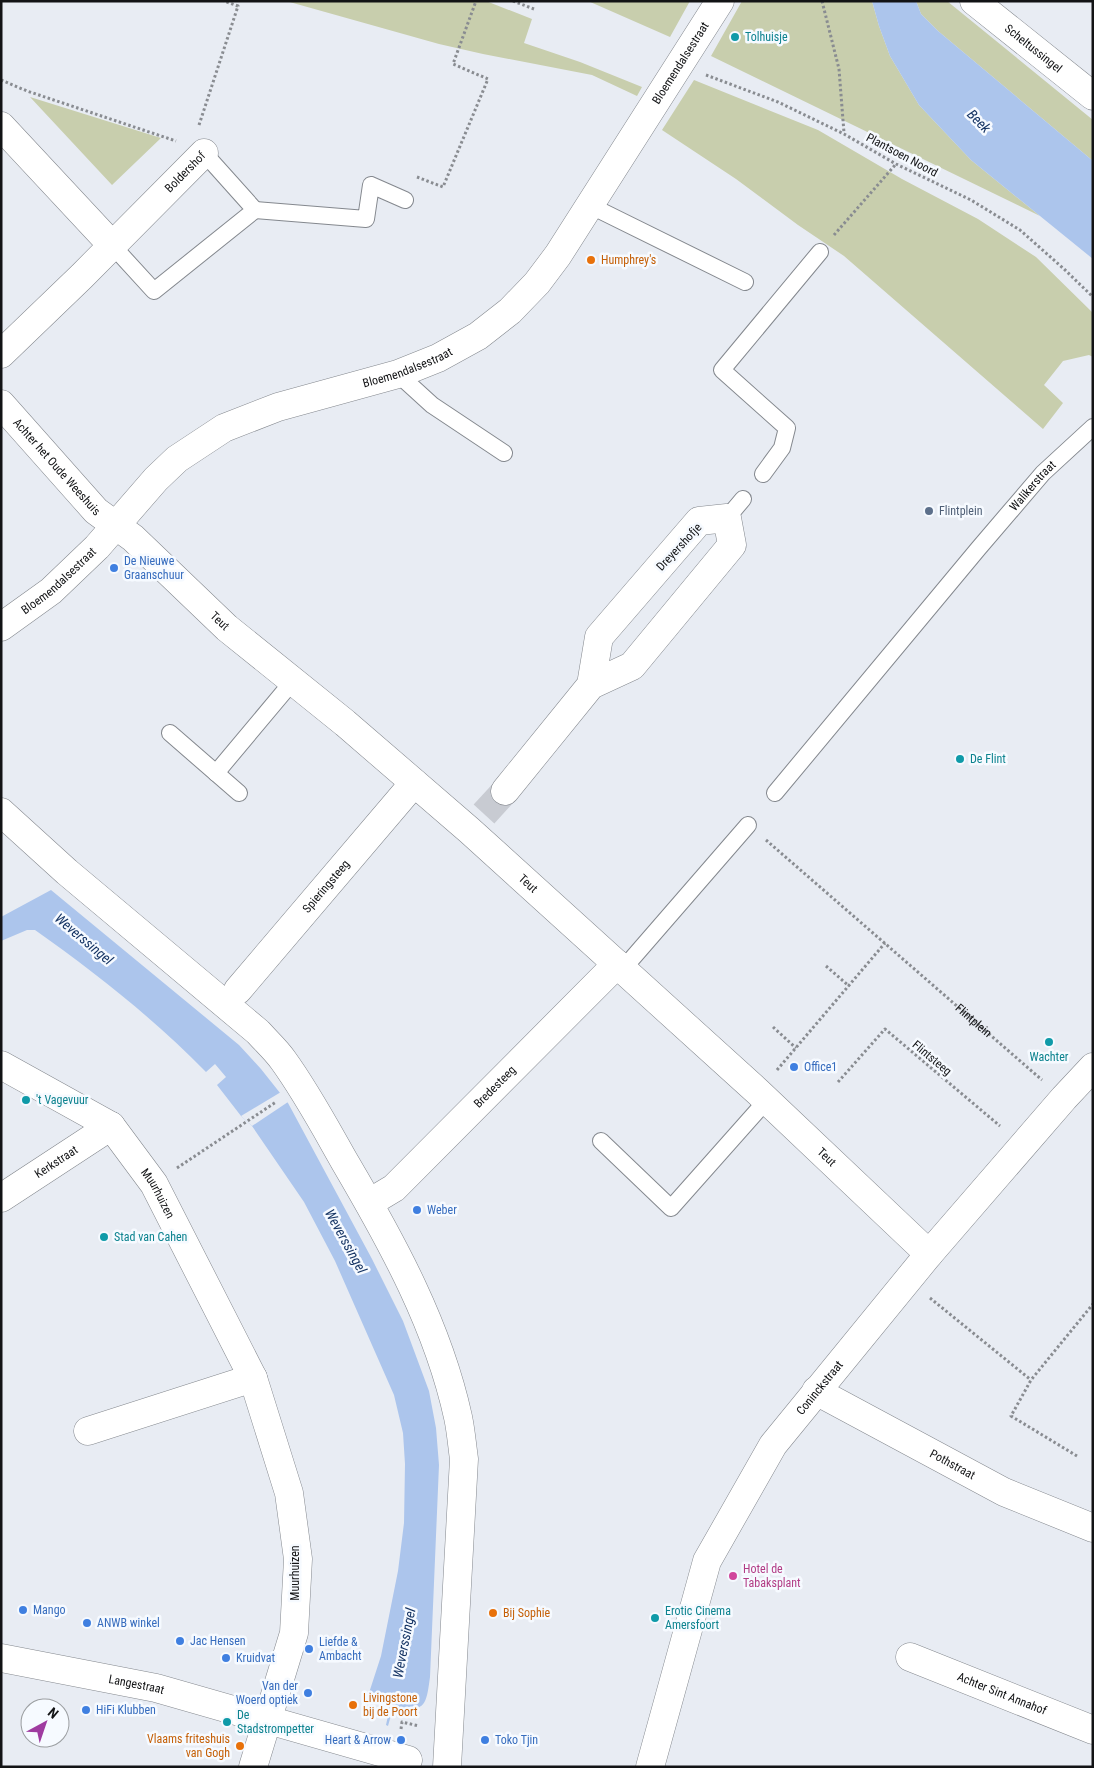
<svg xmlns="http://www.w3.org/2000/svg" width="1094" height="1768" viewBox="0 0 1094 1768" font-family="'Roboto Condensed',sans-serif">
<rect width="100%" height="100%" fill="#e8ecf3"/>
<path fill="#c8cead" d="M 286,1 L 486,1 L 532,19 L 524,43 L 580,62 L 642,87 L 637,96 L 592,75 L 483,54 L 439,44 Z
M 588,1 L 690,1 L 670,37 Z
M 742,1 L 872,1 L 879,26 L 890,56 L 919,105 L 971,160 L 1040,216 L 711,56 Z
M 916,1 L 947,1 L 1093,120 L 1093,161 L 938,31 L 921,14 Z
M 694,80 L 818,130 L 902,179 L 978,219 L 1036,257 L 1093,313 L 1093,357 L 1089,355 L 1063,361 L 1044,385 L 1063,403 L 1043,429 L 844,256 L 798,225 L 736,179 L 662,130 Z
M 30,97 L 161,138 L 112,185 Z"/>
<path fill="#acc5ec" d="M 872,1 L 916,1 L 921,14 L 938,31 L 1093,161 L 1093,259 L 971,160 L 919,105 L 890,56 L 879,26 Z
M 51,890 L 239,1045 L 261,1069 L 288,1103 L 372,1259 L 403,1321 L 429,1391 L 436,1428 L 439,1465 L 430,1677 C 426,1707 425,1712 393,1708 L 388,1726 L 386,1725 L 391,1701 L 368,1696 L 381,1656 L 398,1571 L 404,1523 L 405,1464 L 403,1433 L 394,1395 L 335,1261 L 304,1202 L 252,1126 L 241,1116 L 217,1085 L 226,1077 L 215,1064 L 206,1072 C 154,1019 96,973 35,930 L 27,930 L 1,941 L 1,917 Z"/>
<path fill="#e8ecf3" d="M 281,1092 L 288,1102 L 252,1126 L 241,1116 Z"/>
<g fill="none" stroke-linecap="round" stroke-linejoin="round">
<path stroke="#c8cbd2" stroke-width="28" stroke-dasharray="28 14" stroke-linecap="butt" d="M 484,814 L 505,791"/>
<g stroke="#84888e" stroke-width="18">
<g id="lane">
<path d="M 591,206 L 745,282"/>
<path d="M 255,210 L 366,219 L 371,185 L 405,200"/>
<path d="M 111,244 L 154,291 L 255,210 L 204,153"/>
<path d="M 398,374 L 432,405 L 504,453"/>
<path d="M 763,474 L 782,448 L 787,428 L 722,370 L 820,252"/>
<path d="M 727,518 L 743,499"/>
<path d="M 170,733 L 239,793"/>
<path d="M 216,773 L 293,681"/>
<path id="s2" d="M 775,793 L 978,549 L 1043,473 L 1093,427"/>
<path d="M 623,969 L 748,825"/>
<path d="M 601,1141 L 671,1208 L 766,1101"/>
</g>
</g>
<g stroke="#84888e" stroke-width="29">
<g id="street">
<path id="s3" d="M 974,1 L 1093,96"/>
<path d="M 1,126 L 111,244"/>
<path id="s4" d="M 1,354 L 82,276 L 204,153"/>
<path id="s5" d="M 1,404 L 96,511 L 133,538 L 227,628 L 345,723 L 469,830 L 758,1092 L 929,1254"/>
<path id="s6" d="M 1,627 L 51,591 L 97,547 L 156,479 L 177,459 L 224,428 L 278,407 L 398,374 L 438,358 L 478,336 L 510,311 L 537,283 L 558,255 L 720,1"/>
<path d="M 505,791 L 591,685 L 632,666 L 732,545 L 727,518 L 699,521 L 599,637 L 591,685"/>
<path d="M 1,812 L 67,872 L 258,1032 C 266,1041 276,1050 283,1060 C 307,1093 326,1129 346,1164 C 393,1244 438,1326 458,1417 C 461,1431 462,1445 464,1459 L 447,1767"/>
<path id="s7" d="M 238,990 L 414,783"/>
<path id="s8" d="M 1,1065 L 111,1126 L 154,1184 L 253,1378 L 289,1493 L 298,1559 L 294,1633 L 253,1767"/>
<path id="s9" d="M 1,1198 L 111,1126"/>
<path id="s10" d="M 369,1203 L 394,1188 L 617,964"/>
<path id="s11" d="M 816,1391 L 1004,1492 L 1093,1528"/>
<path d="M 88,1431 L 253,1378"/>
<path id="s12" d="M 910,1657 L 1093,1730"/>
<path id="s13" d="M 1,1658 L 156,1688 L 408,1760"/>
<path id="s14" d="M 650,1767 L 707,1561 L 773,1445 L 929,1254 L 1064,1098 L 1093,1067"/>
</g>
</g>
<g stroke="#898c91" stroke-width="3" stroke-dasharray="2.5 2.5" stroke-linecap="butt">
<path d="M 513,1 L 534,9"/>
<path d="M 822,1 L 839,69 L 844,133"/>
<path d="M 706,75 L 778,102 L 844,134 L 896,164 L 971,200 L 1020,230 L 1064,269 L 1093,297"/>
<path d="M 1,80 L 27,91 L 176,141"/>
<path d="M 199,125 L 238,6 L 224,1"/>
<path d="M 417,177 L 443,187 L 488,79 L 453,64 L 476,1"/>
<path d="M 834,235 L 896,164"/>
<path id="s1" d="M 766,840 L 1042,1080"/>
<path d="M 826,966 L 849,986"/>
<path d="M 773,1027 L 796,1048"/>
<path d="M 777,1070 L 885,943"/>
<path d="M 838,1082 L 885,1029 L 1000,1126"/>
<path d="M 177,1168 L 276,1102"/>
<path d="M 930,1298 L 1031,1380"/>
<path d="M 1077,1456 L 1011,1416 L 1031,1380 L 1093,1304"/>
<path d="M 401,1729 L 402,1722 L 419,1726"/>
</g>
<use href="#lane" stroke="#fff" stroke-width="16"/>
<use href="#street" stroke="#fff" stroke-width="28"/>
</g>
<g fill="#0f9aa8" stroke="#f6faff" stroke-width="2">
<circle cx="735" cy="37" r="5"/>
<circle cx="960" cy="759" r="5"/>
<circle cx="1049" cy="1042" r="5"/>
<circle cx="26" cy="1100" r="5"/>
<circle cx="104" cy="1237" r="5"/>
<circle cx="655" cy="1618" r="5"/>
<circle cx="227" cy="1722" r="5"/>
</g>
<g fill="#e8710a" stroke="#f6faff" stroke-width="2">
<circle cx="591" cy="260" r="5"/>
<circle cx="493" cy="1613" r="5"/>
<circle cx="353" cy="1705" r="5"/>
<circle cx="240" cy="1746" r="5"/>
</g>
<circle fill="#5c6f8a" stroke="#f6faff" stroke-width="2" cx="929" cy="511" r="5"/>
<g fill="#3f7fe0" stroke="#f6faff" stroke-width="2">
<circle cx="114" cy="568" r="5"/>
<circle cx="794" cy="1067" r="5"/>
<circle cx="417" cy="1210" r="5"/>
<circle cx="23" cy="1610" r="5"/>
<circle cx="87" cy="1623" r="5"/>
<circle cx="180" cy="1641" r="5"/>
<circle cx="309" cy="1649" r="5"/>
<circle cx="226" cy="1658" r="5"/>
<circle cx="308" cy="1693" r="5"/>
<circle cx="86" cy="1710" r="5"/>
<circle cx="401" cy="1740" r="5"/>
<circle cx="485" cy="1740" r="5"/>
</g>
<circle fill="#d1479c" stroke="#f6faff" stroke-width="2" cx="733" cy="1576" r="5"/>
<g text-anchor="middle" dominant-baseline="central" stroke-width="5" stroke-linejoin="round" paint-order="stroke">
<g font-size="12" fill="#0d838f" stroke="#f6faff" text-anchor="start">
<text x="745" y="37">Tolhuisje</text>
<text x="970" y="759">De Flint</text>
<text x="1049" y="1057" text-anchor="middle">Wachter</text>
<text x="36" y="1100">'t Vagevuur</text>
<text x="114" y="1237">Stad van Cahen</text>
<text x="665" y="1611">Erotic Cinema<tspan x="665" dy="14">Amersfoort</tspan></text>
<text x="237" y="1715">De<tspan x="237" dy="14">Stadstrompetter</tspan></text>
</g>
<g font-size="12" fill="#121315" stroke="#f6faff">
<text stroke="none"><textPath href="#s3" startOffset="76">Scheltussingel</textPath></text>
<text stroke="none"><textPath href="#s6" startOffset="914">Bloemendalsestraat</textPath></text>
<text transform="translate(902 155) rotate(28)">Plantsoen Noord</text>
<text stroke="none"><textPath href="#s4" startOffset="259">Boldershof</textPath></text>
<text stroke="none"><textPath href="#s6" startOffset="494">Bloemendalsestraat</textPath></text>
<text stroke="none"><textPath href="#s5" startOffset="84">Achter het Oude Weeshuis</textPath></text>
<text stroke="none"><textPath href="#s2" startOffset="401">Walikerstraat</textPath></text>
<text transform="translate(679 547) rotate(-47)">Dreyershofje</text>
<text stroke="none"><textPath href="#s6" startOffset="74">Bloemendalsestraat</textPath></text>
<text stroke="none"><textPath href="#s5" startOffset="309">Teut</textPath></text>
<text stroke="none"><textPath href="#s5" startOffset="714">Teut</textPath></text>
<text stroke="none"><textPath href="#s7" startOffset="136">Spieringsteeg</textPath></text>
<text stroke="none"><textPath href="#s1" startOffset="275">Flintplein</textPath></text>
<text transform="translate(932 1058) rotate(40)">Flintsteeg</text>
<text stroke="none"><textPath href="#s10" startOffset="172">Bredesteeg</textPath></text>
<text stroke="none"><textPath href="#s5" startOffset="1119">Teut</textPath></text>
<text stroke="none"><textPath href="#s9" startOffset="66">Kerkstraat</textPath></text>
<text stroke="none"><textPath href="#s8" startOffset="208">Muurhuizen</textPath></text>
<text stroke="none"><textPath href="#s14" startOffset="421">Coninckstraat</textPath></text>
<text stroke="none"><textPath href="#s11" startOffset="155">Pothstraat</textPath></text>
<text transform="translate(295 1573) rotate(-90)">Muurhuizen</text>
<text stroke="none"><textPath href="#s13" startOffset="138">Langestraat</textPath></text>
<text stroke="none"><textPath href="#s12" startOffset="99">Achter Sint Annahof</textPath></text>
</g>
<g font-size="12" fill="#c56008" stroke="#f6faff" text-anchor="start">
<text x="601" y="260">Humphrey's</text>
<text x="503" y="1613">Bij Sophie</text>
<text x="363" y="1698">Livingstone<tspan x="363" dy="14">bij de Poort</tspan></text>
<text x="230" y="1739" text-anchor="end">Vlaams friteshuis<tspan x="230" dy="14">van Gogh</tspan></text>
</g>
<g font-size="12" fill="#4e5e75" stroke="#f6faff" text-anchor="start">
<text x="939" y="511">Flintplein</text>
</g>
<g font-size="12" fill="#366cbe" stroke="#f6faff" text-anchor="start">
<text x="124" y="561">De Nieuwe<tspan x="124" dy="14">Graanschuur</tspan></text>
<text x="804" y="1067">Office1</text>
<text x="427" y="1210">Weber</text>
<text x="33" y="1610">Mango</text>
<text x="97" y="1623">ANWB winkel</text>
<text x="190" y="1641">Jac Hensen</text>
<text x="319" y="1642">Liefde &amp;<tspan x="319" dy="14">Ambacht</tspan></text>
<text x="236" y="1658">Kruidvat</text>
<text x="298" y="1686" text-anchor="end">Van der<tspan x="298" dy="14">Woerd optiek</tspan></text>
<text x="96" y="1710">HiFi Klubben</text>
<text x="391" y="1740" text-anchor="end">Heart &amp; Arrow</text>
<text x="495" y="1740">Toko Tjin</text>
</g>
<g font-size="12" fill="#b23c85" stroke="#f6faff" text-anchor="start">
<text x="743" y="1569">Hotel de<tspan x="743" dy="14">Tabaksplant</tspan></text>
</g>
<g font-size="14" font-style="italic" fill="#153464" stroke="#f6faff">
<text transform="translate(979 121) rotate(45)">Beek</text>
<text transform="translate(84 939) rotate(40)">Weverssingel</text>
<text transform="translate(346 1241) rotate(61)">Weverssingel</text>
<text transform="translate(404 1643) rotate(-79)">Weverssingel</text>
</g>
</g>
<rect width="1094" height="1768" fill="none" stroke="#121315" stroke-width="5"/>
<g transform="translate(45 1723) rotate(40)"><circle r="24" fill="#f6faff" stroke="#9b9ea1"/>
<path d="M0-4L9 19L0 12L-9 19Z" fill="#9f3ba0"/>
<text y="-8" font-size="14" font-weight="bold" text-anchor="middle" fill="#121315">N</text>
</g>
</svg>
